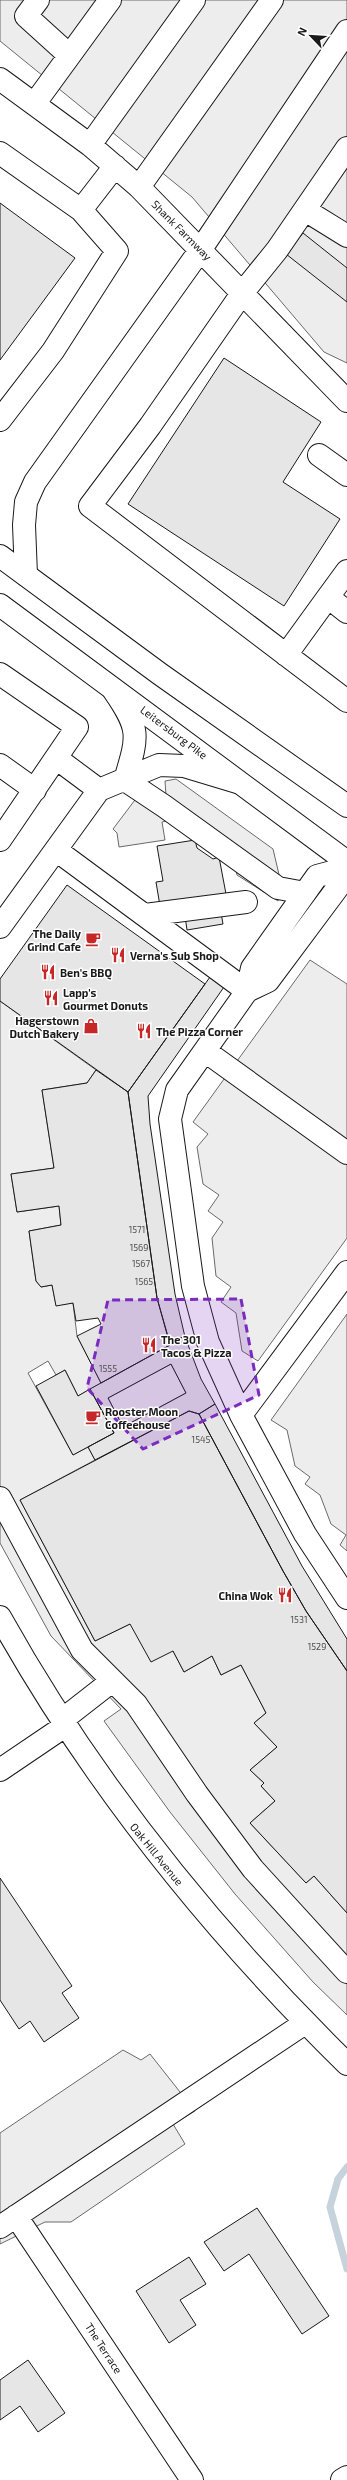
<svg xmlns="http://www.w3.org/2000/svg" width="347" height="2480" viewBox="0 0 347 2480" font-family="'Exo 2',sans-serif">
<rect width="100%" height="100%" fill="#fff"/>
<path fill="#ededed" stroke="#6a6a6a" d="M 0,0 L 347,0 L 347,363 L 324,352 L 192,197 L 0,41 Z
M 176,779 L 273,849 L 281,883 L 278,901 L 237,875 L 234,863 L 171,820 L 162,822 L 165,840 L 119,847 L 117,833 L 113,829 L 147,784 L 166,795 L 165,781 Z
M 310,960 L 347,984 L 347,1238 L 258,1361 L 242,1351 L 236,1313 L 221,1302 L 231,1287 L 216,1276 L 212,1238 L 223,1222 L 208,1211 L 219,1195 L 203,1184 L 197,1147 L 208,1134 L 193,1122 Z
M 0,1001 L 96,1070 L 87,1083 L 42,1090 L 54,1168 L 11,1174 L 17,1212 L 59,1206 L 61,1225 L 29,1231 L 36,1281 L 41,1287 L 52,1285 L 56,1305 L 73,1303 L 77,1336 L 101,1383 L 78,1396 L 65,1370 L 56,1375 L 48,1361 L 28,1373 L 73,1455 L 88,1447 L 95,1460 L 20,1500 L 95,1641 L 130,1624 L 173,1651 L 184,1672 L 212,1656 L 221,1675 L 241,1665 L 266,1713 L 254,1723 L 277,1747 L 250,1770 L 264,1783 L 261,1786 L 275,1801 L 250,1823 L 306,1883 L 314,1876 L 347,1913 L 347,2015 L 313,1982 L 235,1894 L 170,1812 L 104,1721 L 121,1709 L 51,1636 L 0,1543 Z
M 347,1314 L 347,1551 L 340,1545 L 346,1535 L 331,1524 L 320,1495 L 305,1484 L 310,1477 L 295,1466 L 287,1430 L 271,1420 Z
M 171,1364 L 186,1393 L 123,1427 L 108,1398 Z
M 123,2050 L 141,2060 L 150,2054 L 195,2111 L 173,2124 L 185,2144 L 71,2222 L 45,2222 L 0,2244 L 0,2133 Z"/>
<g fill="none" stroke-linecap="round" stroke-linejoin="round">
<path stroke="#c6d2dc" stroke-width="7" d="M 347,2167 L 338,2179 L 330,2207 L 347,2269"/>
</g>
<path fill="#e6e6e6" stroke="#1a1a1a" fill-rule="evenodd" d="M 0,203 L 75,258 L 0,360 Z
M 303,233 L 347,268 L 347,302 L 286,254 Z
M 224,358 L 321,422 L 283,482 L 340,519 L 284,606 L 128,504 Z
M 195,840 L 197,848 L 213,859 L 219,857 L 226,894 L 160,906 L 156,882 L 163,881 L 157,846 Z
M 67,885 L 205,984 L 128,1092 L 0,1001 L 0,979 Z
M 218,896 L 223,924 L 187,930 L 183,902 Z
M 210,977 L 224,987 L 148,1096 L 150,1124 L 175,1294 L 185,1337 L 169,1340 L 157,1298 L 128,1092 Z
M 96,1070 L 128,1092 L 157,1298 L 170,1345 L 101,1383 L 77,1336 L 101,1324 L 98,1318 L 76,1321 L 73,1303 L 56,1306 L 52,1285 L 41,1287 L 36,1281 L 29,1231 L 61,1225 L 59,1206 L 17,1212 L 11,1174 L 54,1168 L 42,1090 L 87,1083 Z
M 185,1337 L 201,1379 L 215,1404 L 199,1414 L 189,1411 L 95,1460 L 88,1447 L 114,1433 L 90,1389 L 170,1345 L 169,1340 ZM 171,1364 L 186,1393 L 123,1427 L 108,1398 Z
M 65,1370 L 78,1396 L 90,1389 L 114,1433 L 73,1455 L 36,1386 Z
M 215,1404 L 302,1566 L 347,1639 L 347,1671 L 306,1611 L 283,1571 L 199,1414 Z
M 189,1411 L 199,1414 L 283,1571 L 306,1611 L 347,1671 L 347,1913 L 314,1876 L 306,1883 L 250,1823 L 275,1801 L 261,1786 L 264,1783 L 250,1770 L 277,1747 L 254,1723 L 266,1713 L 241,1665 L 221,1675 L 212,1656 L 184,1672 L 173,1651 L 151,1662 L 130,1624 L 95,1641 L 20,1500 Z
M 0,1878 L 72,1986 L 62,1993 L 79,2018 L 44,2042 L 30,2021 L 19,2029 L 0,2000 Z
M 257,2208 L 329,2316 L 302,2334 L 249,2254 L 224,2271 L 204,2242 Z
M 189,2257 L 206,2284 L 180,2300 L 196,2325 L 169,2343 L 136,2291 Z
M 28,2360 L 65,2413 L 38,2432 L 20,2406 L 0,2420 L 0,2380 Z"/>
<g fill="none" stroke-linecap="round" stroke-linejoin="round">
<g stroke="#1a1a1a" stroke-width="24">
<path id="minor" d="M 38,0 L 26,16 L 69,55
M 0,79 L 90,145 L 139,187 L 347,401
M 35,103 L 110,0
M 90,145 L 194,0
M 347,148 L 277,250 L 243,292 L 150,426 L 90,506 L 347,701
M 0,153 L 81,210 L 117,251 L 53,351 L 0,420
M 139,187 L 272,0
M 81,210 L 115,166
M 305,210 L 347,236
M 319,455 L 347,475
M 347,571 L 328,597 L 347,612
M 26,575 L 24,525 L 26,502 L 35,482 L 201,249 L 347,31
M 286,655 L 328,597
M 0,674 L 77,727 L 0,840
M 114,691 C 141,730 138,736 125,780
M 56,758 L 99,790
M 0,765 L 35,790
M 125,780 L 164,806 L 278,888 L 305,893
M 56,850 L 247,991
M 347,868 L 317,876 L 252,968 L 247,991 L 177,1090 L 170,1119 L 193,1286 L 208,1342 L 241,1415 L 305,1534 L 347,1598
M 145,915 L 246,902
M 0,927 L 99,790 L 159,765 L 184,766 L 237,782
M 247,991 L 268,981 L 347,875
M 205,1051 L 347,1153
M 241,1415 L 347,1272
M 0,1498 L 82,1650 L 136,1704 L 197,1794 L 253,1869 L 347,1972
M 0,1617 C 93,1784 212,1931 347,2064
M 62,1720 L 112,1681
M 0,1770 L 65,1726
M 16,2216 L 192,2480
M 0,2227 L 305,2023"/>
</g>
<g stroke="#1a1a1a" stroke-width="24">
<path id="major" d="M 0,556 L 160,674 L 347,806
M 0,605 L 347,862
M 342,2480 L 347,2477"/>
</g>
<use href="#minor" stroke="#fff" stroke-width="22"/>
<use href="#major" stroke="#fff" stroke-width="22"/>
</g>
<path fill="#7b2cbf" fill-opacity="0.2" stroke="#7b2cbf" stroke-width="3" stroke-dasharray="8 5" stroke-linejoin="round" d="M 241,1299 L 259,1395 L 143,1449 L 87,1388 L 108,1300 Z"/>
<defs>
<g id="cafe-bare" transform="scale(1.2)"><path d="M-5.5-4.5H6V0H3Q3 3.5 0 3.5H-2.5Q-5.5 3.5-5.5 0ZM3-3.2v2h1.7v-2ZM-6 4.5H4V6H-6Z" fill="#c62828" stroke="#fff" stroke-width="2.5" paint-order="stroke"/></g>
<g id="restaurant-bare" transform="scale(1.2)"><path d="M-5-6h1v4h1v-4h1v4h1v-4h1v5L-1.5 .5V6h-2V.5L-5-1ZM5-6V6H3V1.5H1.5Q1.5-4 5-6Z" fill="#c62828" stroke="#fff" stroke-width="2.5" paint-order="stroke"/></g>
<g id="shop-bare" transform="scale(1.2)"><path d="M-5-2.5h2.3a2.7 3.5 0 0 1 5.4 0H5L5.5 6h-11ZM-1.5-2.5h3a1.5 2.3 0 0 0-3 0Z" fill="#c62828" stroke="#fff" stroke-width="2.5" paint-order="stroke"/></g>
</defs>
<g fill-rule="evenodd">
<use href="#cafe-bare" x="93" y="939"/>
<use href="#restaurant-bare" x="118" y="955"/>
<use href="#restaurant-bare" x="48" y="972"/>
<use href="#restaurant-bare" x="51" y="998"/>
<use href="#shop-bare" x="91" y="1026"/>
<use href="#restaurant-bare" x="144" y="1031"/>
<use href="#restaurant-bare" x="149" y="1345"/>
<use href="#cafe-bare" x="93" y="1417"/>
<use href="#restaurant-bare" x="285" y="1595"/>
</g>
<g text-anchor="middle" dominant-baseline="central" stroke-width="3" stroke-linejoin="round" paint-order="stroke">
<g font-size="9" fill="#4d4d4d">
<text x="137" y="1229">1571</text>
<text x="139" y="1247">1569</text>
<text x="141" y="1263">1567</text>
<text x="144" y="1281">1565</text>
<text x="108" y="1368">1555</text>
<text x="201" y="1439">1545</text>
<text x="299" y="1619">1531</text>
<text x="317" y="1646">1529</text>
</g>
<g font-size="11" fill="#1a1a1a" stroke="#fff">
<text transform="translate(182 230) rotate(45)">Shank Farmway</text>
<text transform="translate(174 732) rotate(37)">Leitersburg Pike</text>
<text transform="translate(157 1854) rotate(51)">Oak Hill Avenue</text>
<text transform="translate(104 2348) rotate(57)">The Terrace</text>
</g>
<g font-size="11" font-weight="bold" fill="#1a1a1a" stroke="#fff" text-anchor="start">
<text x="81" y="933" text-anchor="end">The Daily<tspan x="81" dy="13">Grind Cafe</tspan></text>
<text x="130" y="955">Verna's Sub Shop</text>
<text x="60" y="972">Ben's BBQ</text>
<text x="63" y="992">Lapp's<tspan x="63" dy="13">Gourmet Donuts</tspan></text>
<text x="79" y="1020" text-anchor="end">Hagerstown<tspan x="79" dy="13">Dutch Bakery</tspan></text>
<text x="156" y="1031">The Pizza Corner</text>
<text x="161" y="1339">The 301<tspan x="161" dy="13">Tacos &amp; Pizza</tspan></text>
<text x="105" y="1411">Rooster Moon<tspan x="105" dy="13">Coffeehouse</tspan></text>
<text x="273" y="1595" text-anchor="end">China Wok</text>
</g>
</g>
<g transform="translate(311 36) rotate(295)" stroke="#ffffff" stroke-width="3" paint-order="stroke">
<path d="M0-3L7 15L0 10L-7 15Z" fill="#1a1a1a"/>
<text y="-6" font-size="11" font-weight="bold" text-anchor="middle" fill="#1a1a1a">N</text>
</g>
</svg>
